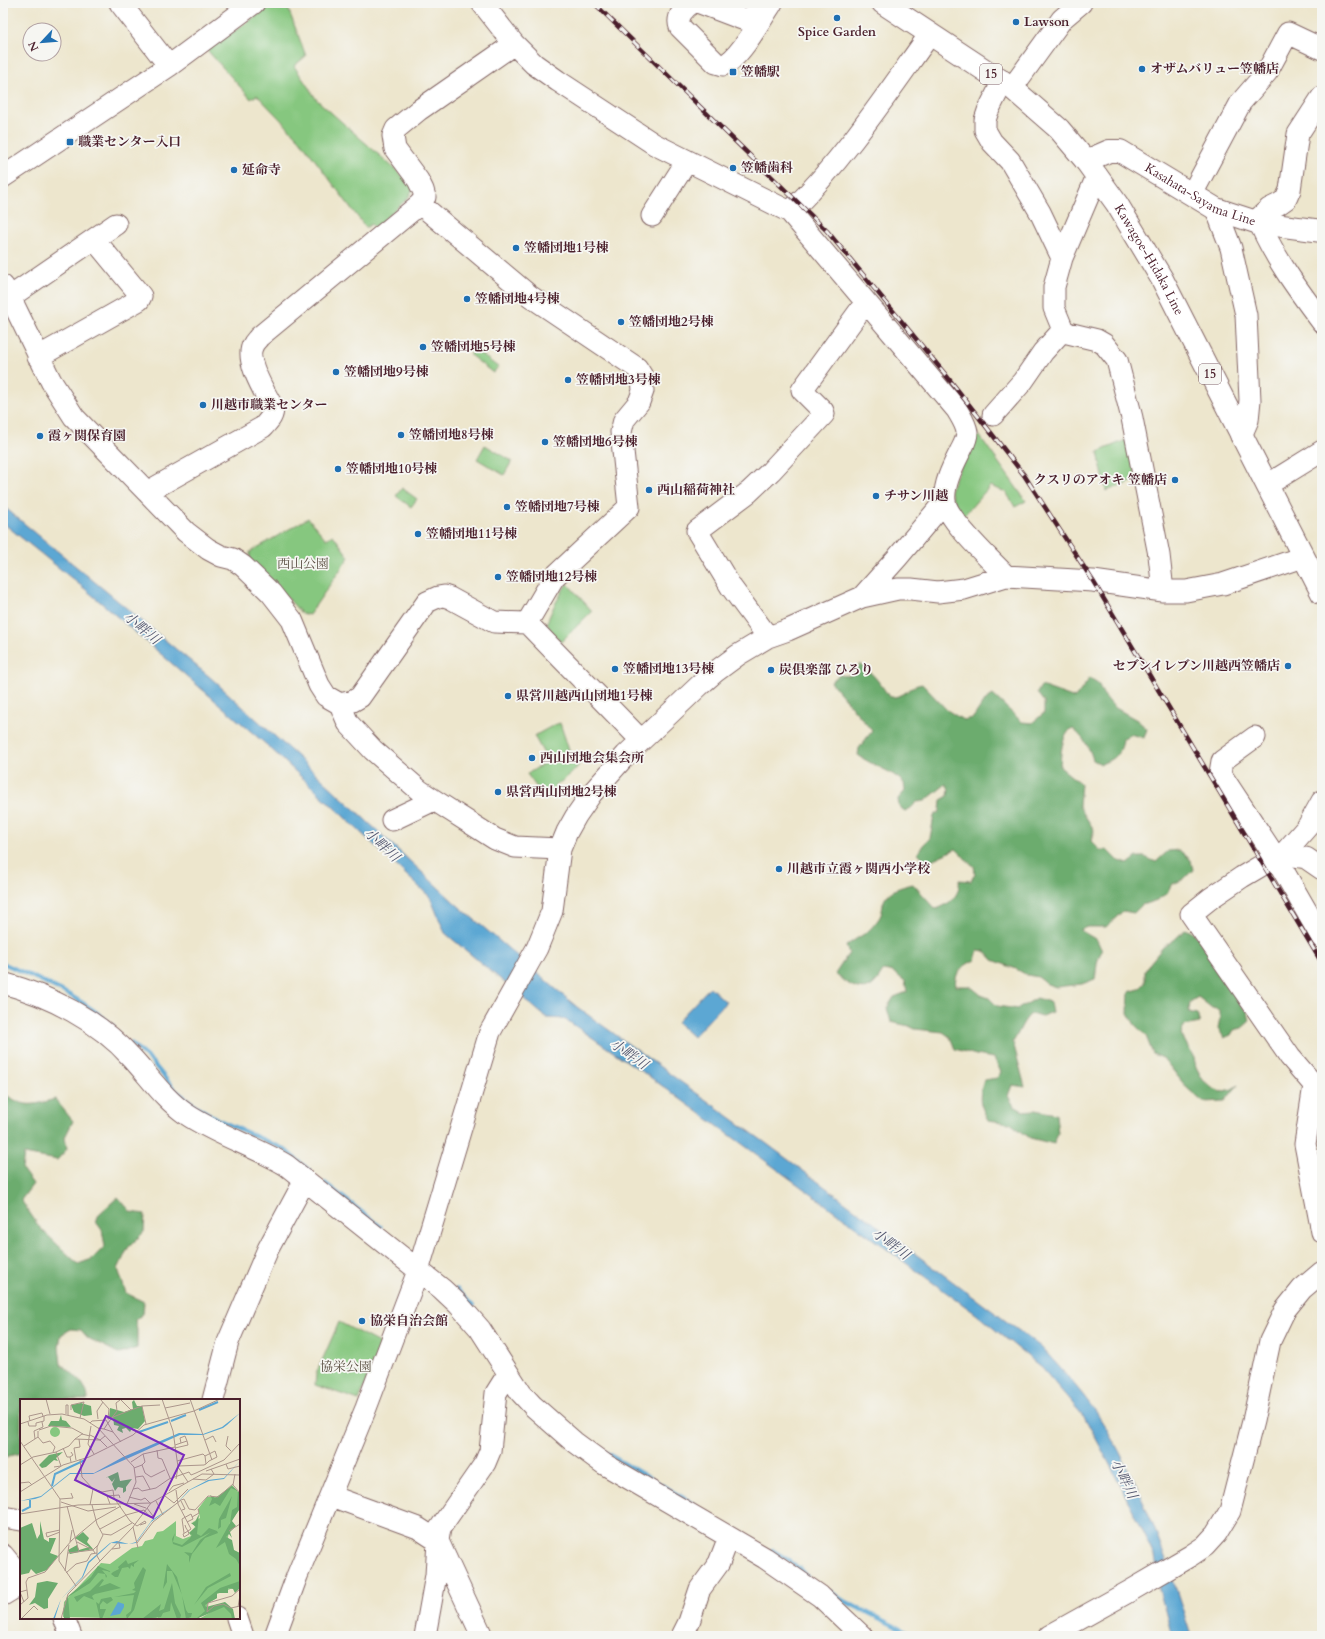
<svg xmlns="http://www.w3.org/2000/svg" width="1325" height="1639" viewBox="0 0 1325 1639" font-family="Cardo,'Noto Serif JP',serif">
	<rect width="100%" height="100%" fill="#f6f6f2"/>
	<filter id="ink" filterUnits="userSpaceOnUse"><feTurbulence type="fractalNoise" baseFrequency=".025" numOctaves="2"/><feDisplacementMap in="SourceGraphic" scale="8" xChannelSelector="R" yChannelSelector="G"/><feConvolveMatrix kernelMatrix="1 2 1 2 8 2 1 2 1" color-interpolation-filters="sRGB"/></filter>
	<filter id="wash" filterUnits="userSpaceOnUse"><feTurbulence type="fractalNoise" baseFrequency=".012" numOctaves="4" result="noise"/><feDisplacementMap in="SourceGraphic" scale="16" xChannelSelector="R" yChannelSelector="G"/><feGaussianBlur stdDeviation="0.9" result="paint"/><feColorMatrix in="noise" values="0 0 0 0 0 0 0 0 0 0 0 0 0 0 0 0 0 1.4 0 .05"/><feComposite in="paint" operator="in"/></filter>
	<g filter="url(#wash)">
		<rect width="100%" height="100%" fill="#ede6cd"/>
		<path fill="#86c77f" stroke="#687355" d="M275,3h11l20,53 -12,10 23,34 96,85v4l-5,9 -33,30 -4,-4 -5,4 -66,-88 -43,-45 -6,4 -44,-49z
			M474,349l24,18 -5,6 -23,-18z
			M979,435l47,66 -11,6 -9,-15 -16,-6 -30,34 -10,-30 15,-34z
			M1128,439l9,41 -31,11 -8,-39z
			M485,445l27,16 -8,14 -27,-16z
			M402,488l15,11 -6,8 -15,-11z
			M308,518l18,21 7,-4 16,22 -40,58 -8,-2 -24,-27 -27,-27v-7z
			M567,583l25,28 -31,31 -11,-12 -3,-8 7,-16z
			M560,723l9,27 10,15 -7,8 -29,23 -16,-22 21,-13 -14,-25 20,-11z
			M339,1322l42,22 -22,56 -44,-15 1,-11z"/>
		<path fill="#6cac6e" stroke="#5b664c" d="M860,664c12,8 22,21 29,33 18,1 18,-11 33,-13l25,26 16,10 10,-2 11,-17 9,-6 29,27 10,1 12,-10v-11l-7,-9 4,-7 34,12 15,-20 8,5 5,11 11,13 23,13 10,9 -3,9 -14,-4 -7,5c-1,14 -9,20 -22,25l-8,-4c-4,-14 -10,-23 -21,-32 -11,9 -11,25 -12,39l21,17 -2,22 15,24 -3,11 9,9h7l10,10 11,4 9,-7h8l11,5 12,-11 11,-1 12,10 2,10 -9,9 -13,6 -4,8 -10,7 -15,5 -8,8 -11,-2 -17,16h-19l-7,3 17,10 5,11c-6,9 -5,18 -7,28l-13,5 -26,3 -9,-3 -9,-7 -11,-2 -11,-6 -23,-9 -8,-9 -7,-1 -3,10c-11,5 -22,13 -19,26h14l11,9 8,3 8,8 21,3 19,-11 13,4 2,10 -11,5 -10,-3c-8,6 -12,19 -18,28l12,45 -13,-2 -4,11 6,10 9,5 12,-1 21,4 2,19 -4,11 -24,-6 -20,-15 -22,-3c-9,-18 -10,-21 -4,-40l13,-2 4,-6 -7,-14 -18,-3 -21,-6 -5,-12 -7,-5 -28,-3 -6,-3 -18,-4 -4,-14 7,-11 13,-5 -2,-11 -12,-9 -9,-2c-3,4 -6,10 -9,13 -13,14 -29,-1 -40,-9l14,-21 -3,-7c6,-5 12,-8 18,-12 4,-2 10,-9 13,-13 5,-6 5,-10 6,-17 3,-14 18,-17 30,-20l23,25c13,-4 25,-14 23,-29l12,1 4,-8 -1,-7c-8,-5 -11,-11 -18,-17l-27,12 -5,-2 -6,-6 5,-8 7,-7 4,-22 6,-5 1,-11 7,-4 1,-7 -3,-5 -21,17 -8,1 -6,6 -6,3 -6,-4 -1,-8 7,-8 -1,-8c-14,-14 -30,-16 -46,-28l1,-7 13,-17 -41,-49 8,-7c12,2 15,0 21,-11z
			M1186,929l9,5 40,57 2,9 11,12 2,9 -8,7 -8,2 -3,5 -7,3 -6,-10 2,-10v-8l-8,-2 -14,-11 -8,5 -1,10 8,2 3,9 -16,3 -3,8 13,24 2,9 7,13 9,8 9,4 11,-3 6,-4 -13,16 -22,1 -16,-14 -24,-30 -10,-4 -7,-18 -11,-11 -7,-12 1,-21 10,-3 6,-6v-12l5,-8 13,-16 11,-7z
			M3,1093c23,15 27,13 52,6l18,22 -8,16 2,12 -10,11 -33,-6 -2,15 11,15 -12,16 19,28 38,36 14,-5 13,-13 -3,-16 -6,-8 3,-8 19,-17 13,15 14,2 -1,18 -16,16 -10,21 8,24 18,9 -1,12 -8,6 2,10v18l-17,6 -32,-16 -7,-8 -10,-1 -10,6 -2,12 2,17c12,10 27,20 27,36h-67v53l-16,4 -2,3z"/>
		<path fill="#5ba7d3" stroke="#52637f" d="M3,506l208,172 100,91 144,134 122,104 186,134 278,206c24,26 47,51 65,81 39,65 63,137 85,208h-19l-13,-47 -5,-33 -36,-76 -33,-62 -43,-50 -66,-54 -326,-237 -85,-58 -18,-1 -102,-85 -15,-36 -162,-151 -183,-157 -82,-66z
			M710,987l16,15 -33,35 -16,-15z"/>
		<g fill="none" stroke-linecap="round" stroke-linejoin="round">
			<path stroke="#5ba7d3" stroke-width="4" d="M3,963c40,19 76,32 110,63
				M131,1043l21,19 23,28 21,16 21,13 67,30 26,22
				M325,1183l56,44
				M457,1289l16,17
				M603,1451l91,53
				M772,1550l18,11 17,14
				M829,1591l15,10 71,35"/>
		</g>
	</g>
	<g filter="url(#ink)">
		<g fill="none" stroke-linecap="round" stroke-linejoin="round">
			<defs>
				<path id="minor" d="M120,3l49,63
					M482,3l32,41 20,20 24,17 96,63 136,68 167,198c4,7 9,14 10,22 0,8 -4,14 -7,20 -7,14 -17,33 -15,49 2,19 47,60 61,75
					M692,3c-8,5 -16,14 -12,24l36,36 7,2c15,-4 40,-48 49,-62
					M700,3l42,16 9,-2 19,-13
					M1003,81l-15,30 -3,9v10l7,12 18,19 30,51 22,46
					M1012,88l50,-69 19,-16
					M1322,97l-24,37 -8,56 -4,9 -7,5 -10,5 -11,10c15,37 40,71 64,103
					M1097,176l-35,82 -8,29v21l9,22 5,3 29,7 7,4 13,16 15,58 27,137 4,36
					M3,177l166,-111 85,-63
					M1192,194l49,-92 26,-30 21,-39 34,16
					M420,204l110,92 107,72 5,8 1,15 -4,11 -15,18 -3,12 8,75 -75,70 -27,46 114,117
					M1216,209l15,39 15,67 4,85 -2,20 -7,16
					M790,212c52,-51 93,-112 135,-171l3,-8
					M652,216l35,-55
					M3,286l7,11 41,84 23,36 112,115 22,17 13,7 12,3 10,7 28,27 21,27 27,65 7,11 14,8 13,-3 7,-4 67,-95 11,-5 6,-1 6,2 44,24 33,1
					M10,297l106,-73
					M38,357l101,-57 2,-4 -47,-57
					M993,415l30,-34 20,-29 20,-22
					M1267,485l55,-34
					M147,492l116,-65c6,-7 10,-10 10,-19 -7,-14 -29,-48 -20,-63 1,-3 4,-5 6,-8l161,-133 5,-7 -2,-7 -5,-10 -23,-31 -2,-13 3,-7 23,-19 95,-66
					M862,597l35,-39 48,-57
					M768,637l-37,-50 -34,-56 52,-39 22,-21 53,-57 -1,-3 -21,-21 64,-88
					M340,704l8,19 25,27 46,40 15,10 61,39 20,8 45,2
					M1255,737l-33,24 -2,12 56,85 46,80
					M1322,801l-14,25 -22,25 -44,26 -31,21 -20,16 99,143 24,28 -9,59 17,88
					M392,820l42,-20
					M1281,854l25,4 16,11
					M3,983c47,13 95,37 128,74 18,19 33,42 55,57 31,21 68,32 100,51l156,124 16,15 22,25 41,64 12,13 41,36 30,22 161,94 55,38 42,40
					M213,1400l15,-58 40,-93 37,-69
					M331,1496l87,32 20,13 44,95
					M3,1517l18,3
					M3,1555l18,22
					M3,1595l18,-11
					M64,1618l7,18
					M237,1618l6,18
					M275,1636l22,-60 69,-168 52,-137 72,-239 47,-84 15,-37 8,-62 7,-17 9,-16 16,-23 34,-38 74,-70 15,-13 23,-17 30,-18 20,-7 74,-33 36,-8h13l27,3 26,-3 42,-13 87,5 70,10h23l37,-7 80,-27
					M425,1636l11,-61 2,-34 2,-13 45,-65 5,-12 6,-58 12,-19
					M682,1636l7,-14 11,-33 19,-26 10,-26
					M1049,1636l81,-45 60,-35 15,-10 11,-12 14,-23 23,-90 17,-80 15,-31 17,-21 20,-17"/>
				<g id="major">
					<path id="s1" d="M883,3l129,85 47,41 27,32 31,43 45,75 160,314"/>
					<path id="s2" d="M1086,161l23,-10h11l96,58 43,14 63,8"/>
				</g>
			</defs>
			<use href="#minor" stroke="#836564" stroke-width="23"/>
			<use href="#major" stroke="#836564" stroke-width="24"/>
			<use href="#minor" stroke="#fff" stroke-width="21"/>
			<use href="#major" stroke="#fff" stroke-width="22"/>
			<defs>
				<path id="rail" d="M594,3l233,228 118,143 79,101 69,106 229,382"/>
			</defs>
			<use href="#rail" stroke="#4a1f2b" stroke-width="4.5"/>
			<use href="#rail" stroke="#f6f6f2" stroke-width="3" stroke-dasharray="9" stroke-linecap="butt"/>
		</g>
	</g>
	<g fill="#1f6fb2" stroke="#f6f6f2" stroke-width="1.5">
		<circle cx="837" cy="18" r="4"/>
		<circle cx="1016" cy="22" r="4"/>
		<circle cx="1142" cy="69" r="4"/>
		<rect x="729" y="68" width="8" height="8" rx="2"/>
		<rect x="66" y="138" width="8" height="8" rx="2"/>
		<circle cx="733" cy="168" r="4"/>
		<circle cx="234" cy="170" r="4"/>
		<circle cx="516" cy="248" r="4"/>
		<circle cx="467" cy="299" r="4"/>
		<circle cx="621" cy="322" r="4"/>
		<circle cx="423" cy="347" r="4"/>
		<circle cx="336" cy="372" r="4"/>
		<circle cx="568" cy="380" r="4"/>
		<circle cx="203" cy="405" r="4"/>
		<circle cx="401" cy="435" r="4"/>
		<circle cx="40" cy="436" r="4"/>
		<circle cx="545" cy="442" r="4"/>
		<circle cx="338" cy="469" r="4"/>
		<circle cx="1175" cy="480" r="4"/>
		<circle cx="649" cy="490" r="4"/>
		<circle cx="876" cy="496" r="4"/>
		<circle cx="507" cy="507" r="4"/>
		<circle cx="418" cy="534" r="4"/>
		<circle cx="498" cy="577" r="4"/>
		<circle cx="1288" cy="666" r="4"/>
		<circle cx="615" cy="669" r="4"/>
		<circle cx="771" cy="670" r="4"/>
		<circle cx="508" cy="696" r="4"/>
		<circle cx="532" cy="758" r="4"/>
		<circle cx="498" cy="792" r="4"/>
		<circle cx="779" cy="869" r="4"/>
		<circle cx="362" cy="1321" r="4"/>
	</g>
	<g text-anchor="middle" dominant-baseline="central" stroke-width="3.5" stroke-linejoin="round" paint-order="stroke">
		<g fill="#f6f6f2" stroke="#7e6067" stroke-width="1">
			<rect x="980" y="64" width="22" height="20" rx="3"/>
			<rect x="1199" y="364" width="22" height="20" rx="3"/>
		</g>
		<g font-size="12" font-weight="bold" fill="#4a1f2b">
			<text x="991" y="74">15</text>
			<text x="1210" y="374">15</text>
		</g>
		<g font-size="13" font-weight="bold" fill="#4a1f2b" stroke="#f6f6f2" text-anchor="start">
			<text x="1024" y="22">Lawson</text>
			<text x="837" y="32" text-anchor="middle">Spice Garden</text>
			<text x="1150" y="69">オザムバリュー笠幡店</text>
			<text x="741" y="72">笠幡駅</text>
			<text x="78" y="142">職業センター入口</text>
			<text x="741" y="168">笠幡歯科</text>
			<text x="242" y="170">延命寺</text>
			<text x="524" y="248">笠幡団地1号棟</text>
			<text x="475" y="299">笠幡団地4号棟</text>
			<text x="629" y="322">笠幡団地2号棟</text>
			<text x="431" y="347">笠幡団地5号棟</text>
			<text x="344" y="372">笠幡団地9号棟</text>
			<text x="576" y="380">笠幡団地3号棟</text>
			<text x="211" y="405">川越市職業センター</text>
			<text x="409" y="435">笠幡団地8号棟</text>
			<text x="48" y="436">霞ヶ関保育園</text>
			<text x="553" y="442">笠幡団地6号棟</text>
			<text x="346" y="469">笠幡団地10号棟</text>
			<text x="1167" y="480" text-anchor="end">クスリのアオキ 笠幡店</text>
			<text x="657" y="490">西山稲荷神社</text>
			<text x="884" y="496">チサン川越</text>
			<text x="515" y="507">笠幡団地7号棟</text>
			<text x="426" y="534">笠幡団地11号棟</text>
			<text x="506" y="577">笠幡団地12号棟</text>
			<text x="1280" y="666" text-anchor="end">セブンイレブン川越西笠幡店</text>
			<text x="623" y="669">笠幡団地13号棟</text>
			<text x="779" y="670">炭倶楽部 ひろり</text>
			<text x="516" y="696">県営川越西山団地1号棟</text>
			<text x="540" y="758">西山団地会集会所</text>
			<text x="506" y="792">県営西山団地2号棟</text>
			<text x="787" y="869">川越市立霞ヶ関西小学校</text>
			<text x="370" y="1321">協栄自治会館</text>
		</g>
		<g font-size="13" fill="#4a1f2b" stroke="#f6f6f2">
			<text stroke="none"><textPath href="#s2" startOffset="128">Kasahata-Sayama Line</textPath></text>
			<text stroke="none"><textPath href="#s1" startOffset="376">Kawagoe-Hidaka Line</textPath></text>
		</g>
		<g font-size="13" fill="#5c5144" stroke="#f6f6f2">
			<text x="303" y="564">西山公園</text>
			<text x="346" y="1367">協栄公園</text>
		</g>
		<g font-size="14" font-style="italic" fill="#51556e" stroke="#f6f6f2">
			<text transform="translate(142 628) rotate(40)">小畔川</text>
			<text transform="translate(382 845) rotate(43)">小畔川</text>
			<text transform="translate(629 1054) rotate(35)">小畔川</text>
			<text transform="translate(891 1244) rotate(37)">小畔川</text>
			<text transform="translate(1124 1479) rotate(64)">小畔川</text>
		</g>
	</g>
	<g transform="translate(20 1399)">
		<rect width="220" height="220" fill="#ede6cd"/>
		<path d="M30 33a5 5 0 1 1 10 0a5 5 0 1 1-10 0ZM212,86l8,9v15l-10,13 -2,16 5,12 7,4v35l-7,-1 -16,6v4l-9,5 -2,9 -9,7h-41l4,-4 -5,4 -92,-2 1,-15 37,-39 9,1 22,-16 10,-2 3,-5 8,-2 4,-7 6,-1 13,-10v15l7,3 8,-3 -2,-3 6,-6 -2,-5 7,-4 -2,-9 9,-12h11zM203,206l9,4 2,10h-35z" fill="#86c77f"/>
		<path d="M114,1l3,6h5l3,15 -7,8 -6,-1 -2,4 -4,-4 -4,1 1,4 -6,-3 2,-4 -5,-1 -1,-8 -4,1 1,-10 14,4 9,-3 -1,-7zM61,4l10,3 1,9 -8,1 -10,-4 -3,-7zM41,16l1,5 4,1 5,6 -23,-1 3,-5h8zM43,53l-7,6 2,3 -4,-1 -8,7 -4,1 -3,-3 10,-10zM98,73l2,9 12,-2 -6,8v4l-3,2v-5l-5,-1 -3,4 -3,-7 3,-6 -3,4 -4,-5 -3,1zM212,87l8,7v15l-8,13 4,5 -6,6 2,6 -3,-4 -3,3 6,3 2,10 6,3v13l-4,-7 -7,-5 -4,-12 -9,6 14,-25 2,-13 5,-3 1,-16 -7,-3 -11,18 -5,-3 -6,3 3,-7 -2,-4 5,3zM212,97l-6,22 -5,2v7l-3,2 1,-10zM179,115l-2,20 4,2 8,-8 8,3 1,2 -13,5 -13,16 -3,9v-7l-5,-4 8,1 8,-13 11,-8 -29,15 -9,-3 -1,-5 3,-6 -2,9 9,3 8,-7 2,-3 -3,-2 7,-6 -5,-4 4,-1zM20,122l4,18 5,3v-4h7l-6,15 8,3 -11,14 -11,4 -5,-5 -2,4 -9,2v-47l12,-5 5,16 3,-5zM63,133l6,6 -2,4 6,7 -23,5 -2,-4 9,-5 2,5 10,-3 -14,-9zM106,161l2,4 11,-4 -5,4v3l-3,-2 -1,4 -2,-2 -6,1 -4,9h-3l-4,-3 2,-2 6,-3 -1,-2zM147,165l10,13 9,33 2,3h4l-1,4 -5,2 -4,-24 -10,-24h-5v11l-4,7zM78,167l14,6 -10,-2 5,6 -1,2 -1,-4 -7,-1 -8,10 -22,14 2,22 -6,-1 -1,-7 4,-14 24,-20zM123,168l3,3 -12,40 -7,9 -1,-4 5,-4 3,-16 -20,2 20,-4 2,-2 -4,-1 3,-2 -1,-5zM210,174l1,3 -23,12 -14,17 12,-18zM82,180l2,1 -5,7 11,-4 11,5 -26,6 -3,2 2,4 -10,-4 -7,6 -3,-5 16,-6zM27,182l11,2 -10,16v9l-4,1 -9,-6 -6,2 6,-8 2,-14zM220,182v7l-5,5 -2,-4 -5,-1v5h-11v5l-12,7 1,2 19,-5 8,7 2,10h-3l-1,-5 -7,-7 -28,12 9,-8 -4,-8 19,-15zM152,184l3,20 6,12 -1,4h-3l-6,-17 -1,9 -7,2 -2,4 -19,2 19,-15 -2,7 5,-2zM91,198l2,3 -6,4 -4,-3 -3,4v4h6l-4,10h-2l-4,-17 3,2 2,-5z" fill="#6cac6e"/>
		<path d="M220,14l-13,12 -4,3 -20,7h-23l-87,39h-23l-29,23 -6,2 -15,2 21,-5 29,-23h24l29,-16 56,-24 24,1 19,-7zM220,62l-16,18 -15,2 -19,9 -14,14 -25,18 -15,21 -7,1 -18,-1 -22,20 -6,14 -22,22 -6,19 -2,1 8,-20 21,-22 6,-15 22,-19 7,-2 12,3 7,-2 16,-22 24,-16 13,-14 19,-10 16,-2zM98,203l6,2v3l-4,7 -10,2z" fill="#5ba7d3"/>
		<path fill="none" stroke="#5ba7d3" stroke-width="2" d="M179,11l19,-8M151,22l15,-6M119,33l29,-10M32,87l3,-12 30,-14M2,112l8,-4v-7"/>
		<path fill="none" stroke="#ac968c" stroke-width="1" d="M26,0l4,15M80,0l9,10 -1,10M100,0l11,11 11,-4M142,0l11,32 5,36 10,15M170,0l22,61M145,9l25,-5M51,11v-5l13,-3 -4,16M46,15v-9h2v10M78,20l-1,-8 6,-9M88,20l23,-9M10,22l-1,-5 13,-3 1,3M8,23l1,4h7v-3l8,-2v-5M70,24l2,-2 14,-1 7,12M0,25l27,-9 15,-1 22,5 14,9 36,39 2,15 -9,22M126,25l-4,-18 18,-1M71,27l-3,18 6,10M78,29l6,1 4,-6 9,-12 -1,-8 4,-3M84,30l9,3 8,10M19,31l12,-4 21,2 11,6M70,36l10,5 7,7M208,37l-2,10 5,5M18,38l5,6 7,-2 5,6 -2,5M15,40l-1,-8 9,-4 -1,-5M55,40l7,-5 8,2M185,41l8,-4 3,6M0,42l40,58 -1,62 17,25M161,44l-1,-5 5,-2 2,5M155,46l12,-4 1,4 -13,3M4,47l14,-9v-6M43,49l4,9h3M137,51l1,8 4,1 8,19M51,53l2,3 -3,2 1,5M13,58l23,-5 13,-6 6,-7 25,1 5,-4M60,60l2,18 11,12 -3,16M56,61l-2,-12 6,-1 -1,-8M157,62l26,-7 2,2M111,63l12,-8M206,65l14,-5M0,66l13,-8M122,66l3,-3 -2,-8 32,-7M158,67l26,-1 2,-1 3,-3 8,-4 -2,-6 -10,5 1,8M34,68l7,-1 -5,-14M114,69l8,-3 3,8 6,4 14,-7M186,72l20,-7 2,5 12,-3M215,75l-2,11 7,8M116,78l7,-1 7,13M156,80l2,-12M173,80l13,1 8,-6 -3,-5M0,84l9,-1 3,3M73,90l9,3 11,-2 1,8 16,23 7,5 8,-5 1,2 -6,2M113,90l5,-1 4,3 14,-3 13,-9 20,-7 2,3 5,-2 28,-13 16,-17M156,91l2,14 13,25 -3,2 -5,3 1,3 5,-3 -1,-3 -2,-3 -1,-3M149,92l4,-5 11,-3M0,93l43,-27 26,-8 44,-22 11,-10 50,-14 26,-12M145,97l9,7 14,-14M109,98l12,3 4,-2 5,5M40,100l13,-1 -2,-5M136,102l7,14M161,102l4,8 -3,1M41,103l27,9 28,-4M90,105l-3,-8 12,-1 1,3M114,105l12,4M72,106l5,19 6,11 -6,12v9l3,5M47,107l12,46M0,115l58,-9 73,-2 51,-29 38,1M106,116l18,-5 6,7 3,-1 -6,-8M172,118l7,-4 -1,-4M113,128l5,21M80,130l26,-14M209,132l11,-7M40,133l-13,5 -1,-4 14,-3M164,134l-2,-14 9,-5 2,5 -6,3M83,135l8,1 21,-12M50,143l2,-12M57,143l16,8 5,-5M117,144l16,-21 28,-22 3,-1 5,10 6,1 13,-14 10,1 15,-13M92,150l8,-1 -1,-5M48,154l25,-3 2,3M45,172l4,-26M46,174l10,-9 11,-3 4,-7 6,-1M4,203l-4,-10 7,-2M0,206l8,-7 -2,-16 2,-4 17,-6 27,-32 24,-20 25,-14M218,208l2,-12M187,213l1,-9 24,-7 8,-7M187,213l7,-6 9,-2 8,4 9,-2M1,220l13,-13 4,4M41,220l7,-25 65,-67 18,-24"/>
		<path fill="#7b2cbf" fill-opacity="0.15" stroke="#7b2cbf" stroke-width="2" d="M86,17l78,39 -31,63 -78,-38z"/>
		<rect width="220" height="220" fill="none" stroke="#4a1f2b" stroke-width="2"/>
	</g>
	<rect width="1325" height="1639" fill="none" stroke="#f6f6f2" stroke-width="16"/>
	<g transform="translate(42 42) rotate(244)"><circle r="19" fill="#f6f6f2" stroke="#b1a0a2"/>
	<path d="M0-3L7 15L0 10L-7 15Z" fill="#1f6fb2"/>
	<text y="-6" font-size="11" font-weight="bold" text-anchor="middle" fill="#4a1f2b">N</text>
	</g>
</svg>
